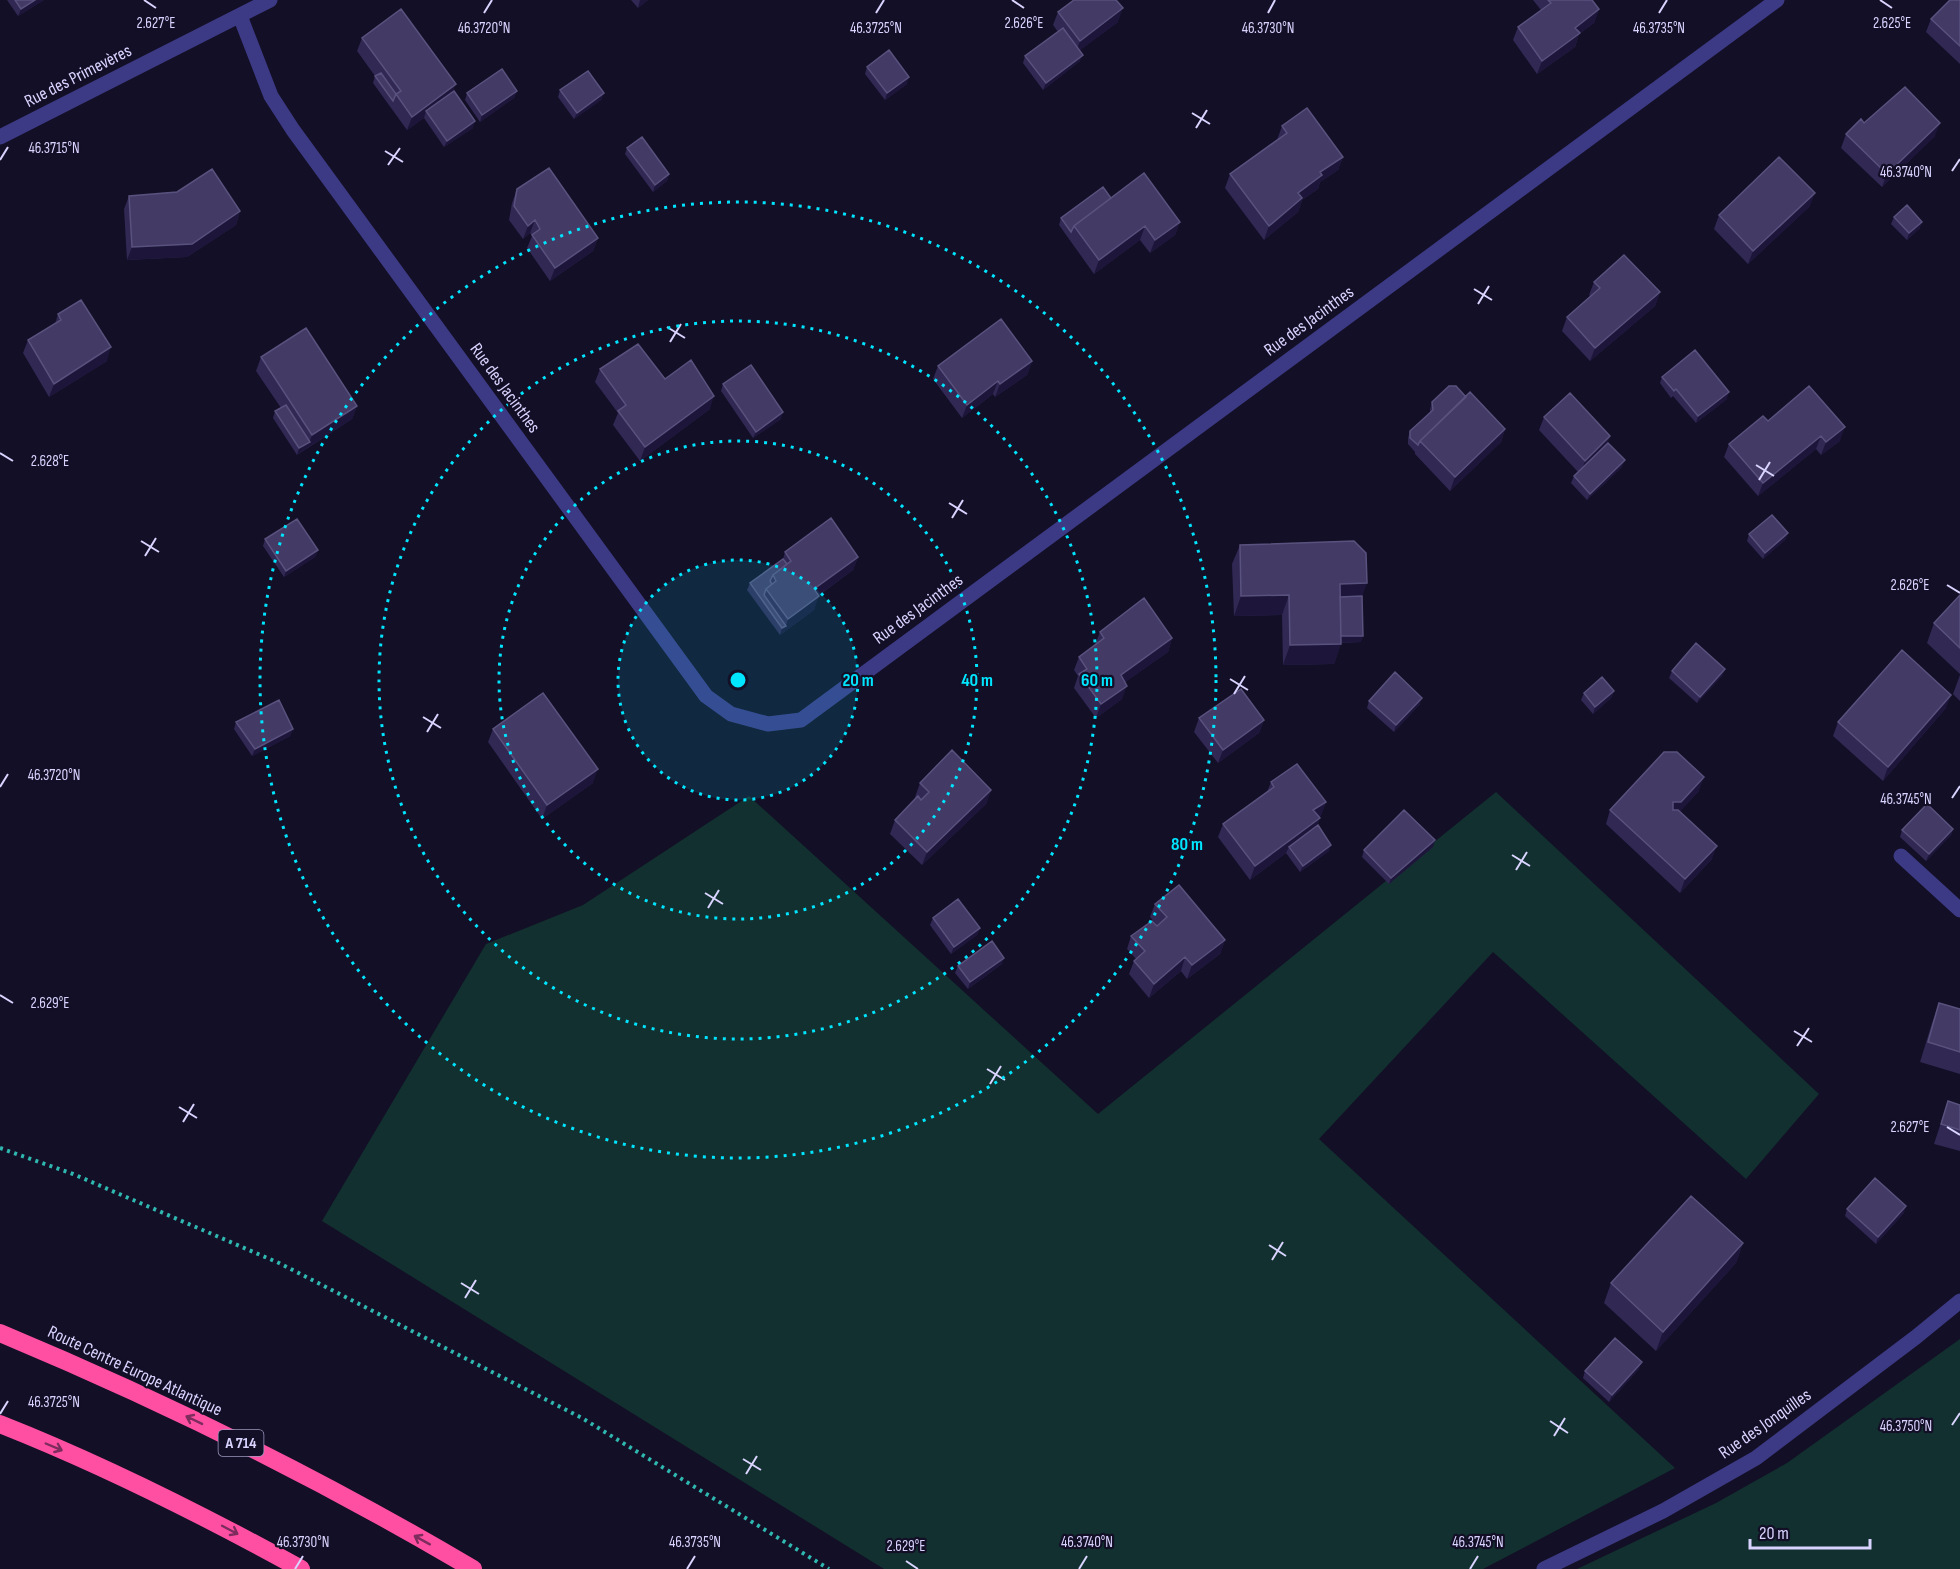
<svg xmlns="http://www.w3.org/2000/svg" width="1960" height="1569" viewBox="0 0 1960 1569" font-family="'Sofia Sans Condensed',sans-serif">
	<rect width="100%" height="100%" fill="#130f26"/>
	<path fill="#12302f" d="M1496,792l323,302 -73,85 -253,-227 -174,187 356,329 -192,101h-599l-562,-348 164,-277 97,-39 166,-109 349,318z
		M1960,1339v230h-383l139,-66 71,-40z"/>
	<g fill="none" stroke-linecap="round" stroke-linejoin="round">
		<path stroke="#2fb8b0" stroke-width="4" stroke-dasharray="3 4.5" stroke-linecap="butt" d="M0,1148l73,26 206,89 303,155 247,151"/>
		<path stroke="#3d3a85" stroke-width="15" d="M1901,856l59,54"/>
		<path stroke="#3d3a85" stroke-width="15" d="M240,16l31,80 22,34 413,566 25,18 37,10 33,-4 976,-720
			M0,137l270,-137
			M1544,1569l119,-58 93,-53 160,-121 44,-36"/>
		<path stroke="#ff4fa3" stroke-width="18" d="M0,1333c163,68 321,146 473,236
			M0,1424c104,41 203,91 301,145"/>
	</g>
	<path fill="#312854" d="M7,0h37l-26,16z
		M631,0h17l-10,8z
		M1533,0h59l7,9 -5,14 -15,11 -4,13 -38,27 -24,-34 5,-13 23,-17z
		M1960,0v64l-34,-32 5,-13z
		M1058,12l60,10 -38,28v11l-37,29 -20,-27 2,-7 33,-24 -5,-7z
		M362,38l92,53 19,37 -29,19 -20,-29 -17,12 -34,-47 2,-7 -18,-25z
		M867,67l40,17 -22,16 -20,-26z
		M560,90l44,3 -3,7 -27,19 -16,-22z
		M517,91l-3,7 -34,24 -15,-22 2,-7z
		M1864,123l71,13 -53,51 -41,-39 5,-14z
		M1282,126l61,31 -5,13 -18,12 -2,7 -16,11 -4,12 -34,28 -39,-52 5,-14 47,-34z
		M627,148l42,26 -2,7 -14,11 -28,-38z
		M517,189l81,49 -5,13 -43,30 -23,-33 5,-12 -2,-3 -7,6 -14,-19 3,-17z
		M129,196l111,15 -4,14 -49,32 -60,3 -3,-51z
		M1111,198l69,24 -5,13 -25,18 -10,-13 -46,34 -35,-49 2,-7z
		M1810,206l-62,58 -34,-35 5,-14z
		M1894,217l26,11 -13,12 -16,-16z
		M1594,282l66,10 -5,14 -65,55 -28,-30 5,-14 23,-21 -1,-1z
		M58,314l49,47 -58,36 -26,-44 5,-13 27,-16z
		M261,357l96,49 -5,13 -55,36 -24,-37 2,-7 6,-3 -25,-37z
		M1032,361l-5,14 -32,22 -2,-3 -31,24 -29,-39 5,-13z
		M600,369l65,10 45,30 -70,52 -27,-36 5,-12 -23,-31z
		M1662,377l65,22 -31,24 -23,-27 -2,2 -11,-15z
		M723,384l58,35 -28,19 -32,-47z
		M1466,397l39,32 -4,13 -51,49 -35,-37v-2l-7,-8v-6l2,-7 20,-18v-4l2,-7z
		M1544,417l64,26 14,24 -35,33 -16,-17 3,-7 4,-4 -39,-42z
		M1768,421l72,20 -19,14 -5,-6 -58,47 -34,-39 5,-13z
		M1788,533l-3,7 -22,19 -16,-18 2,-7z
		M265,539l53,11 -3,7 -31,20 -21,-31z
		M1240,545l122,51 -1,46 -20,1 -7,21 -51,1 -1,-50 -48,1 -2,-52z
		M785,552l73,5 -5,13 -35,26 -4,14 -34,25 -33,-45 3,-7 33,-24z
		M1960,595v79l-33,-31 7,-20z
		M1100,632l72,6 -4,14 -43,30 -3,17 -26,19 -22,-30 4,-12 -4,-6 5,-13 16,-12z
		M1725,669l-3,7 -25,27 -28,-25 3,-7z
		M1960,675v26l-7,-7z
		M1614,691l-3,7 -18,16 -12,-14 3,-7z
		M1369,701l51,3 -26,28 -27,-24z
		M1946,708l-63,73 -50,-45 5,-14z
		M1199,718l65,2 -5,13 -41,30 -24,-31z
		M236,722l57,7 -3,7 -38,20 -18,-27z
		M493,729l100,54 -51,36 -54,-77z
		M1271,782l55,20 -5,13 -2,2 -1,8 11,26 -29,21 -14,-19 -36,27 -32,-43 5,-13 44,-32z
		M920,783l71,7 -5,14 -64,61 -32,-31 5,-14 21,-22 -1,-1z
		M1699,791l-19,20 32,48 -32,34 -74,-69 4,-14z
		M1953,829l-2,6 -25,26 -26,-24 2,-7z
		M1433,847l-44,37 -27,-27 2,-7z
		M1155,904l70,36 -5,14 -33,25 -6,-8 -32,27 -20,-24 5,-13 2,-2 -9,-10 4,-13 26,-11 -7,-8z
		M933,918l47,10 -3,7 -26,19 -21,-29z
		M1002,964l-34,25 -13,-16 3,-7z
		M1939,1003l21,6v65l-40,-12 12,-39z
		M1948,1101l12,4v46l-26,-7z
		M1847,1209l57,4 -28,31 -31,-28z
		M1743,1243l-7,20 -80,88 -52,-48 7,-20z
		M1639,1369l-30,33 -26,-24 2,-7z"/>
	<path fill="#1d163a" d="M35,0h9l-26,16 3,-7z
		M640,0h8l-10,8z
		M1123,8l-5,14 -43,32 5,-13z
		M1599,9l-5,14 -15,11 -4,13 -38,27 5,-13 33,-33z
		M1083,55l-3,6 -37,29 3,-7z
		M909,77l-2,7 -22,16 2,-7z
		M456,84l-5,14 -25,13 -2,7 -17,12 5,-13z
		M517,91l-3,7 -34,24 2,-7z
		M604,93l-3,7 -27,19 3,-6z
		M475,121l-2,7 -29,19 3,-6z
		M1940,123l-5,13 -53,51 5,-13z
		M1343,157l-5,13 -18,12 -2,7 -16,11 -4,12 -34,28 5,-14 29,-33 22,-21z
		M669,174l-2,7 -14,11 2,-7z
		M1815,193l-5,13 -62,58 5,-13z
		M240,211l-4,14 -49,32 -60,3 5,-13z
		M535,220l-5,13 -7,6 5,-13z
		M1180,222l-5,13 -25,18 5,-13z
		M1922,222l-2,6 -13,12 2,-7z
		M1145,226l-5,14 -46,34 5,-14z
		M598,238l-5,13 -43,30 5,-13z
		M1660,292l-5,14 -65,55 5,-13z
		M111,347l-4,14 -58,36 5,-13z
		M1032,361l-5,14 -32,22 5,-13z
		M998,381l-5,13 -31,24 5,-13z
		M1729,392l-2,7 -31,24 2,-7z
		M714,396l-4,13 -70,52 5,-14z
		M357,406l-5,13 -45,29 5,-13z
		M783,412l-2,7 -28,19 3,-6z
		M1845,427l-5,14 -19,14 5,-13z
		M1505,429l-4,13 -51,49 5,-14z
		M1610,436l-4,14 -26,25 5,-14z
		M1821,436l-5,13 -58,47 5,-13z
		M310,442l-3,6 -10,7 2,-7z
		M1625,460l-3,7 -35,33 3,-6z
		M1788,533l-3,7 -22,19 2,-6z
		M318,550l-3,7 -31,20 2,-6z
		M858,557l-5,13 -44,32 5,-13z
		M1367,583l-7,20h-25l5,-19z
		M1289,595l-7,20 -48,1 7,-20z
		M819,596l-5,14 -34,25 2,-7 4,-2 2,-7z
		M1336,636h27l-2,6 -27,1z
		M1172,638l-4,14 -52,37 5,-14z
		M1341,644l-7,20 -51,1 7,-20z
		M1725,669l-3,7 -25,27 3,-6z
		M1127,686l-5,13 -26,19 5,-14z
		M1614,691l-3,7 -18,16 2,-7z
		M1951,695l-5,13 -63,73 5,-14z
		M1422,698l-2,6 -26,28 2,-7z
		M1264,720l-5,13 -41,30 5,-13z
		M293,729l-3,7 -38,20 3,-7z
		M598,769l-5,14 -51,36 5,-14z
		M1704,777l-5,14 -23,24h-8l5,-13z
		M991,790l-5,14 -64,61 5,-13z
		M1326,802l-5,13 -13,9 5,-14z
		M1320,818l-5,14 -26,15 -3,6 -36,27 5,-14z
		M1953,829l-2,6 -25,26 3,-7z
		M1435,840l-2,7 -44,37 2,-6z
		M1331,845l-2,6 -29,21 3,-6z
		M1717,846l-5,13 -32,34 5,-14z
		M980,928l-3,7 -26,19 3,-7z
		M1225,940l-5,14 -33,25 5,-14z
		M1185,957l-4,14 -32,27 5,-14z
		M1004,958l-2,6 -34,25 2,-7z
		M1906,1206l-2,7 -28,31 2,-7z
		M1743,1243l-7,20 -80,88 7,-19z
		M1642,1362l-3,7 -30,33 3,-7z"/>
	<path fill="#433a66" stroke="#5a527e" stroke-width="1.5" d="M15,0h20l-14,9z
		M1074,0h42l7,8 -43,33 -22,-29z
		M1548,0h44l7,9 -24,19 5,5 -38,28 -24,-34 33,-24z
		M1950,0h10v46l-29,-27z
		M401,9l55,75 -44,33 -16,-23 5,-3 -39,-53z
		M1063,28l20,27 -37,28 -21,-27z
		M889,50l20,27 -22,16 -20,-26z
		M502,69l15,22 -35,24 -15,-22z
		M588,71l16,22 -27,20 -17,-23z
		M381,73l15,21 -3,7 -18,-25z
		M1905,87l35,36 -53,51 -41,-40 15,-15 3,4z
		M454,91l21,30 -28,20 -21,-30z
		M1307,108l36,49 -23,15 2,3 -24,18 4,5 -33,28 -39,-52 57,-41 -5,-7z
		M642,137l27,37 -14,11 -28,-37z
		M1779,157l36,36 -62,58 -34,-36z
		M549,168l49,70 -43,30 -23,-33 8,-6 -5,-9 -7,6 -14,-20 3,-17z
		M212,169l28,42 -48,33 -60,3 -3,-51 48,-4z
		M1144,173l36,49 -25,18 -10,-14 -46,34 -25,-34z
		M1103,187l8,11 -37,28 -3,6 -10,-14z
		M1907,205l15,17 -13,11 -15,-16z
		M1624,255l36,37 -65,56 -28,-31 33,-29 -6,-6z
		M81,300l30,47 -57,37 -26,-44 33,-20 -3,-6z
		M1001,319l31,42 -32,23 -2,-3 -31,24 -29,-39z
		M306,328l51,78 -45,29 -51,-78z
		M638,344l27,35 26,-19 23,36 -69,51 -27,-36 8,-6 -26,-36z
		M1695,350l34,42 -31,24 -22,-27 -2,2 -12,-14z
		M751,365l32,47 -27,20 -33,-48z
		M1449,386h7l10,11 -46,44 -2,4 -8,-7v-7l23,-21 -1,-8z
		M1809,386l36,41 -19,15 -5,-6 -58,47 -34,-39 34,-28 5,5z
		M1470,392l35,37 -50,48 -35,-36z
		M1570,393l40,43 -25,25 -41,-44z
		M286,405l24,37 -11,6 -24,-37z
		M1608,443l17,17 -35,34 -16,-18z
		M1772,515l16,18 -23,20 -16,-19z
		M831,518l27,39 -44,32 5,7 -31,23 -22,-30 10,-8 -3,-6 18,-14 -6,-9z
		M297,519l21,31 -32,21 -21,-32z
		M1354,541l12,12 1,30 -27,1 1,60 -51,1 -1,-50 -48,1 -1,-51z
		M783,559l4,5 -14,11 -3,6 2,3 -6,5 -2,6 22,31 -4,2 -32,-45z
		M1960,595v53l-26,-25z
		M1362,596l1,40h-22l-1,-39z
		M1144,598l28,40 -51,37 6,11 -26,18 -22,-30 8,-5 -8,-12 25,-19 -4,-6z
		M1696,643l29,26 -25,28 -28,-26z
		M1902,650l49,45 -63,72 -50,-45z
		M1395,672l27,26 -26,27 -27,-24z
		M1602,677l12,14 -19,16 -11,-14z
		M1241,689l23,31 -41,30 -24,-32z
		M543,693l55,76 -51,36 -54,-76z
		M279,700l14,29 -38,20 -19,-27z
		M952,750l39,40 -64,62 -32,-32 23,-24 3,4 8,-8 -9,-9z
		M1664,752h13l27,25 -23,25h-8v8h5l39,36 -32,33 -75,-69z
		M1297,764l29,38 -13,8 7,8 -65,48 -32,-42 51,-37 -3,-5z
		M1927,804l26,25 -24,25 -27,-24z
		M1404,810l31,30 -44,38 -27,-28z
		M1318,825l13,20 -28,21 -14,-19z
		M1179,885l46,55 -33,25 -7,-8 -31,27 -20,-23 11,-10 -14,-15 21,-15 5,5 10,-9 -12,-13z
		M958,899l22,29 -26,19 -21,-29z
		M992,941l12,17 -34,24 -12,-16z
		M1939,1003l21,6v43l-32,-10z
		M1948,1101l12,4v25l-19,-6z
		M1875,1178l31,28 -28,31 -31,-28z
		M1691,1196l52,47 -80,89 -52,-49z
		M1615,1338l27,24 -30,33 -27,-24z"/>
	<defs><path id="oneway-shaft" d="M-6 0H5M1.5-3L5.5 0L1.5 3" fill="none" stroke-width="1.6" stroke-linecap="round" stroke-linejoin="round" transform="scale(1.5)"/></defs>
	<g stroke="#7d2c5e">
		<use href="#oneway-shaft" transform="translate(194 1420) rotate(-154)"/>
		<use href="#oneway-shaft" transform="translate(54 1447) rotate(23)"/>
		<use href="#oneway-shaft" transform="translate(230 1530) rotate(28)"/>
		<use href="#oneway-shaft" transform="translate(422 1540) rotate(-151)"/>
	</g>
	<path fill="none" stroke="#d9d4ff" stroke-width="2" d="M144,0l12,8M1012,0l12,8M1880,0l12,8M484,13l8,-13M876,13l8,-13M1268,13l7,-13M1659,13l8,-13M1192,113l18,11M1196,128l11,-18M385,151l18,11M0,160l8,-13M388,165l12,-17M1952,171l8,-12M1474,289l18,11M1478,304l11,-18M667,327l18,11M670,342l11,-18M0,453l13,8M1756,465l18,11M1759,480l11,-18M949,503l18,11M952,518l11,-18M141,541l18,11M145,556l11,-18M1947,585l13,8M1230,679l18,11M1234,694l11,-18M423,717l18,11M427,732l11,-18M0,787l8,-13M1952,798l8,-12M1512,855l18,11M1516,870l11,-18M705,893l18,11M708,908l11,-18M0,995l13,8M1794,1031l18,11M1797,1046l12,-18M987,1069l18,11M990,1084l11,-18M179,1107l18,11M183,1122l11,-18M1947,1127l13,8M1269,1245l17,11M1272,1260l11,-18M461,1283l18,11M465,1298l11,-18M0,1414l8,-13M1550,1421l18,12M1952,1425l8,-12M1554,1436l11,-18M743,1459l18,11M746,1474l11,-18M906,1561l12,8M295,1569l8,-13M687,1569l8,-13M1079,1569l8,-13M1470,1569l8,-13"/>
	<circle cx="738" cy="680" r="120" fill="#00e5ff" fill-opacity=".12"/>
	<g fill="none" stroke="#00e5ff" stroke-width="3" stroke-dasharray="3 6">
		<circle cx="738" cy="680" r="120"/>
		<circle cx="738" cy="680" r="239"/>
		<circle cx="738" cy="680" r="359"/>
		<circle cx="738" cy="680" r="478"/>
	</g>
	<g text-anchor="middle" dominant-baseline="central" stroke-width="4.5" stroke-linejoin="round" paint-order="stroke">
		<rect fill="#130f26" stroke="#9e99be" stroke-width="1.5" x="218.5" y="1430" width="45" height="26" rx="4.5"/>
		<g font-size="16" font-weight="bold" fill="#d9d4ff">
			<text x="241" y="1443">A 714</text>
		</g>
		<g font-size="18" fill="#d9d4ff" stroke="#130f26">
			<text transform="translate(78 76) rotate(-27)">Rue des Primevères</text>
			<text transform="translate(1309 321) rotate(-36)">Rue des Jacinthes</text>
			<text transform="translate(505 388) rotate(54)">Rue des Jacinthes</text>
			<text transform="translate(918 609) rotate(-36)">Rue des Jacinthes</text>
			<text transform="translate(135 1371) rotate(25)">Route Centre Europe Atlantique</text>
			<text transform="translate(1765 1424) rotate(-35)">Rue des Jonquilles</text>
		</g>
	</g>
	<g font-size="15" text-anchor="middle" fill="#d9d4ff" stroke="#130f26" stroke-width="4.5" stroke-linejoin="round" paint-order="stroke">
		<text x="1892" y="28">2.625°E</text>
		<text x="156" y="28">2.627°E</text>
		<text x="1024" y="28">2.626°E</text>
		<text x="484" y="33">46.3720°N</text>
		<text x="876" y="33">46.3725°N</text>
		<text x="1268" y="33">46.3730°N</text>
		<text x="1659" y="33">46.3735°N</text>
		<text x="54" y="153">46.3715°N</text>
		<text x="1906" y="177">46.3740°N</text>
		<text x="50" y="466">2.628°E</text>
		<text x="1910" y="590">2.626°E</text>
		<text x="54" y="780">46.3720°N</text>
		<text x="1906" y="804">46.3745°N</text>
		<text x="50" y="1008">2.629°E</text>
		<text x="1910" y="1132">2.627°E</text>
		<text x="54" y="1407">46.3725°N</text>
		<text x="1906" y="1431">46.3750°N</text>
		<text x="303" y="1547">46.3730°N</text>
		<text x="695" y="1547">46.3735°N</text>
		<text x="1087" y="1547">46.3740°N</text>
		<text x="1478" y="1547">46.3745°N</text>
		<text x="906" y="1551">2.629°E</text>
	</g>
	<circle cx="738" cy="680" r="9" fill="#00e5ff" stroke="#130f26" stroke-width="3"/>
	<g font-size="18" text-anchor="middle" font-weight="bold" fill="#00e5ff" stroke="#130f26" stroke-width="4.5" stroke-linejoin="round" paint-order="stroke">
		<text x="858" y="686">20 m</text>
		<text x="977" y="686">40 m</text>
		<text x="1097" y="686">60 m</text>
		<text x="1187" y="850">80 m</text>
	</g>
	<path d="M1750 1539v9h120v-9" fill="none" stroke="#d9d4ff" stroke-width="3"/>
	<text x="1759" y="1539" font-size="18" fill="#d9d4ff" stroke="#130f26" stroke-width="4.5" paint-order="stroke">20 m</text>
</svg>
